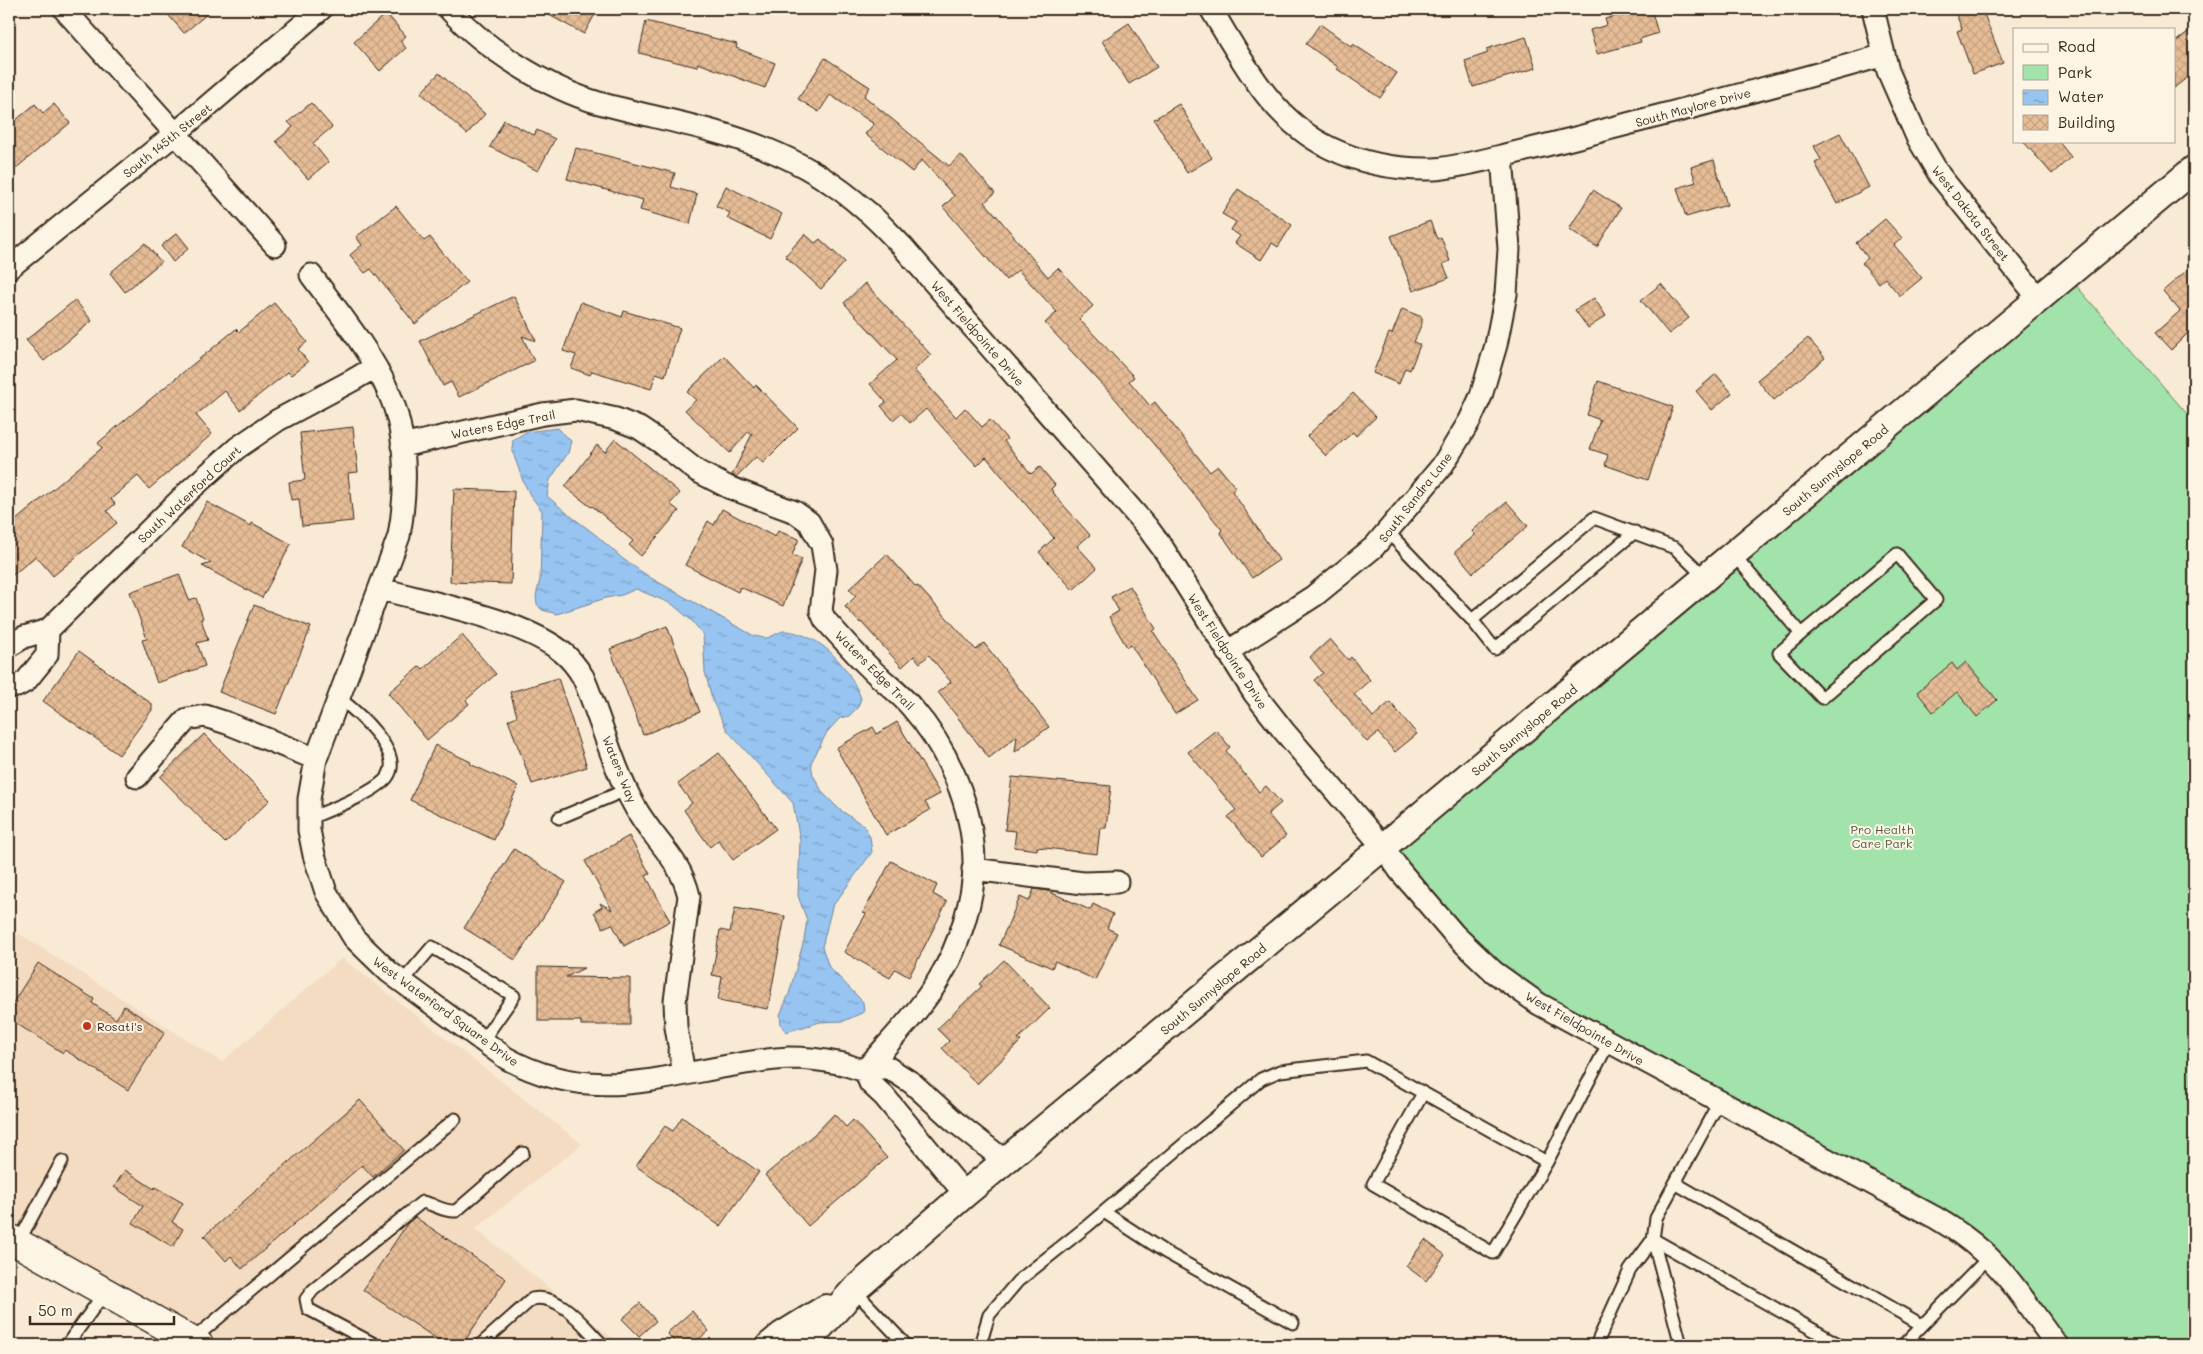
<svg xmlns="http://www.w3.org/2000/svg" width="2203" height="1354" viewBox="0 0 2203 1354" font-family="Mali,sans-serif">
	<defs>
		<pattern id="water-ripples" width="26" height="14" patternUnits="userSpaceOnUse" patternTransform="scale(1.25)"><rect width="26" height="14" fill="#97c4f1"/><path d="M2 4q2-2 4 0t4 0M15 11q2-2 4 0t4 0" fill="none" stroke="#7c9fc3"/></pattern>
		<pattern id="building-cross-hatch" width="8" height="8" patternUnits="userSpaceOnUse" patternTransform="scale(1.25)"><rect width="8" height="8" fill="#e6bc96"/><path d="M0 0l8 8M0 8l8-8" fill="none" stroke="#c6a281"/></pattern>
	</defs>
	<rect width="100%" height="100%" fill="#f8ead5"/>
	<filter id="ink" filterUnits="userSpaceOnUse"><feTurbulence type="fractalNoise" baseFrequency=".02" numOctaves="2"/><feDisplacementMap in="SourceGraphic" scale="10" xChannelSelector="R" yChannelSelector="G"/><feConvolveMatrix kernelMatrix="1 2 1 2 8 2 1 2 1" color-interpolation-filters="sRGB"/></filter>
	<g filter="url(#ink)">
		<path fill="#f3dcc2" d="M18,933l204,129 120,-104 240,186 -107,85 146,116h-422l-190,-107v-295z"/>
		<path fill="#a2e2ab" stroke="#6e8664" d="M2068,276l126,146v923h-137l-74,-93 -489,-280 -111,-125z"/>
		<path fill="url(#water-ripples)" stroke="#72869d" d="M558,428l13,13 -3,12 -18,27 -3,16 21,18 28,21 27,24 28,19 103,58c3,0 8,2 11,2 7,0 14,-8 22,-7 36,5 61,35 74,67l-3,9 -9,9 -9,2 -13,14 -16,31 2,12 10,18 16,16 25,17 6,11 2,15 -40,55 -10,40 7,20 34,35 1,10 -20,9 -24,1 -34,10 -5,-7 -1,-10 9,-21 15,-54 3,-20 -9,-24 2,-56 -7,-37 -66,-73 -14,-28 -8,-30 -2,-38 -11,-13 -20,-17 -36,-15 -14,6 -16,3 -49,16 -15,-4 -5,-6 -1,-8 4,-16 2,-69 -12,-16 -7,-14 -11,-31 1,-10 13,-8z"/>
		<path fill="url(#building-cross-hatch)" stroke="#3b2a1e" d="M163,9h50l-29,24z
			M538,9h60l-14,25z
			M1642,9h9l7,24 -18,6 1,3 -44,12 -7,-24 17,-5 -2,-6z
			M1965,9h17l21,54 -30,11 -16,-43 5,-2 -7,-17z
			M386,13l20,23 -6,5 6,7 -26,23 -26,-29z
			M646,21l91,23 -1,4 39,15 -10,25 -67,-25 -1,4 -58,-14z
			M1129,23l28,44 -28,17 -27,-43z
			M1320,24l32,23 1,-3 44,29 -17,25 -43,-29 1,-2 -32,-23z
			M2194,27v45l-20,16v-45z
			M1526,37l10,31 -63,19 -8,-26 23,-8 -2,-4z
			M825,58l45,29 -6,9 85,70 12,-11 34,38 -10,9 63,75 10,-9 35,38 -14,13 55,58 -5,4 21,25 5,-4 55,70 8,-6 18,22 -4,3 47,69 -27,18 -32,-46 2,-2 -50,-64 -59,-70 -68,-73 12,-11 -39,-42 -12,10 -63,-73 11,-11 -32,-36 -10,12 -47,-38 9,-10 -44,-29 -11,17 -21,-13z
			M439,73l46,41 -18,20 -46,-41z
			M311,103l21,24 -19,16 15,19 -20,17 -32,-38 17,-14 -5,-5z
			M35,104l8,9 11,-9 16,19 -61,51v-48z
			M1179,104l33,54 -25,15 -33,-54z
			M504,120l30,15 3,-5 18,9 -17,32 -48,-24z
			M1840,133l29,54 -32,17 -22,-41 6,-3 -7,-14z
			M2023,141h35l13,16 -19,17z
			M576,148l99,25 -4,14 26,7 -7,30 -50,-14 3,-10 -76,-21z
			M1714,160l13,45 -41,12 -9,-29 19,-6 -5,-15z
			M726,186l56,28 -12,25 -43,-21 3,-5 -14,-7z
			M1238,189l54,36 -14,22 -6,-4 -11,17 -26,-17 5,-7 -9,-6 5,-8 -14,-8z
			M1593,190l28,18 -24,39 -28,-18z
			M396,206l28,35 6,-4 37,45 -52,42 -44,-55 -6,4 -15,-18 12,-10 -6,-8z
			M1885,219l17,19 -8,7 28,33 -22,18 -15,-18 -6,5 -17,-20 6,-5 -12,-15z
			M1430,221l7,18 4,-2 9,24 -7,3 6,14 -36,13 -22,-55z
			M177,233l12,15 -16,14 -12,-16z
			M805,234l10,9 5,-4 25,23 -24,27 -36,-33z
			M145,243l16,19 -36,30 -15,-19z
			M2194,264v63l-23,23 -16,-17 25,-22 -17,-20z
			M865,283l66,72 -17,15 42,47 9,-9 17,19 8,-7 17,19 -3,2 27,33 9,-7 15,18 -4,4 7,10 32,36 -13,11 20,22 -24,22 -34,-38 15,-14 -68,-81 -9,9 -51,-57 -16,14 -9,-10 -8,7 -12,-14 5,-4 -16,-18 27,-24 -53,-57z
			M1661,284l28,34 -20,16 -28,-34z
			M514,296l22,45 -14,-5 12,25 -75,36 -8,-15 -8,4 -23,-45z
			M1594,298l12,18 -18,12 -13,-18z
			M75,300l17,21 -48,40 -18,-21z
			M581,302l41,15 2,-6 56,17 -15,48 -9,-3 -5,16 -59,-18 -2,4 -19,-7 5,-13 -13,-4z
			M274,303l33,39 -9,7 10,13 -17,13 -3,-3 -48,38 -15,-19 -29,24 16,19 -63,55 -11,-13 -27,23 4,5 -8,7 10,12 -64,53 -17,-20 -27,22v-52l93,-78 -4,-5 33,-28 105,-86 3,3z
			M1402,309l20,8v6l-8,19 6,3 -10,25 -5,-2 -6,16 -26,-11 16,-40 3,1z
			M1808,338l17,20 -51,42 -17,-20z
			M724,356l30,32 2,-3 42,43 -35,35 -7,-6 -20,20 -4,-2 20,-41 -4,-2 -18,21 -45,-43 11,-10 -9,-8z
			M1716,374l16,19 -20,17 -16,-19z
			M1598,381l75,26 -25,73 -43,-15 3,-10 -18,-6 10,-29 -13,-5z
			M1353,393l23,24 -20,19 -3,-4 -27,24 -19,-20z
			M353,427l5,45 -10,1 5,48 -51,5 -3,-27 -8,1 -2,-18 16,-2 -5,-47z
			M615,439l65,54 -10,11 9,7 -38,45 -12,-11 4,-4 -41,-35 -1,1 -26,-20 32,-42 8,7z
			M454,489l60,2 -3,93 -61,-2z
			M207,502l44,24 1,-3 39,21 -29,54 -60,-32 9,-3 -29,-16z
			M1507,502l21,24 -55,47 -18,-21 20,-17 -3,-4z
			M722,509l53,28 3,-6 21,8 -7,16 10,4 -19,47 -43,-19 -2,5 -53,-27 23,-44 6,4z
			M887,554l29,33 2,-1 58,64 8,-7 65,84 -34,25 2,-16 -28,22 -51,-66 13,-10 -22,-27 -9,8 -6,-7 -12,11 -41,-45 -1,1 -15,-16 11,-11 -7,-7z
			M179,574l10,26 7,-2 7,20 -2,1 7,21 -11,3 8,23 -48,17 -15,-43 5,-1 -17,-47z
			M1130,586l26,43 -3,2 45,69 -23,14 -44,-69 -4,2 -18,-30 10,-6 -8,-14z
			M254,605l57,22 -35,87 -57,-22z
			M667,626l33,86 -57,23 -33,-86z
			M462,635l34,39 -30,26 3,4 -42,36 -39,-47 32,-27 3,3z
			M1330,639l18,21 3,-3 19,23 -16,14 19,23 17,-15 27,32 -22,18 -17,-19 -11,9 -53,-62 9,-7 -13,-16z
			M79,651l73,53v6l-33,45 -76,-54z
			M1966,662l31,38 -20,17 -20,-25 -24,20 -16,-20 35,-29 5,7z
			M558,678l29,89 -55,17 -24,-64 9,-4 -7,-24z
			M897,722l43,72 -15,8 5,8 -44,25 -50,-87 37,-21 4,7z
			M1216,730l14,17 -4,4 33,41 7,-6 15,17 -13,11 18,22 -25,21 -33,-40 8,-7 -48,-58z
			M204,734l66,66 -45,43 -65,-66z
			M435,745l36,17 -1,2 48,22 -24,54 -84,-40z
			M719,753l57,76 -43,31 -15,-20 -8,7 -13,-18 -13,-19 8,-7 -14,-19z
			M1012,777l99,9 -5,42h-6l-3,26 -60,-7v3l-23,-3 2,-16 -11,-1z
			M629,836l21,38 -4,2 24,45 -46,25 -12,-22 -9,4 -9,-16 8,-5 -2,-4 12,7 -27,-49z
			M514,849l52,33 -51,78 -51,-32z
			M891,861l46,24 -4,9 14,8 -38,75 -14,-8 -5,9 -46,-26 22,-38 -3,-1z
			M1034,889l14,2 42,19 3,-6 20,10 -6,14 10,5 -22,47 -40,-19 -3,7 -53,-23 21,-48 9,4z
			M735,908l50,8 -17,93 -50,-9 4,-23 -10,-2 4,-23 4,-22 10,2z
			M1004,960l46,48 -32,31 3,2 -44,43 -35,-36 7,-7 -12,-12 45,-43 -3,-2z
			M38,963l56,36 -2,4 24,16 8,-13 41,26 -37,58 -63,-40 -2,3 -54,-34v-10z
			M538,967l46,1 -18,9 64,1v47h-49v-4h-43z
			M360,1100l44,50 -31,27 -11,-12 -120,104 -11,-13 -5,5 -22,-25z
			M834,1114l12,13 7,-7 34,38 -79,68 -43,-51 53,-44z
			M682,1117l77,55 -39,54 -84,-60 29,-40 8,5z
			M125,1170l29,19 1,-2 28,16 -11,19 11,7 -10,18 -40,-24 10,-17 -29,-19z
			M415,1217l91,62 -44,66h-16l-83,-55 44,-66z
			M1425,1240l20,15 -19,26 -20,-15z
			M640,1303l16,18 -17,15 -17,-17z
			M692,1311l17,20 -18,14h-14l-10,-12z"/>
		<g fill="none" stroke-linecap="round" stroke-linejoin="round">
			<defs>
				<path id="service" d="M1388,532l84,88
					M1635,532l-140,117 -23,-29 122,-102 81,30 31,30
					M1734,555l67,79 96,-80 39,46 -114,98 -43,-45 22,-19
					M559,818l67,-28
					M308,819c19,-8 70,-27 80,-43 16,-24 -32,-65 -49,-78
					M403,981l29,-34 82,49 -31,44
					M1547,1162l62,-120
					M1675,1183l247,142
					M1104,1212l61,40 128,71
					M18,1243l44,-82
					M854,1290l52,55
					M191,1341l264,-222
					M72,1345l-3,-3 36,-50
					M376,1345l-68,-36 -2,-10 7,-9 109,-88c13,2 20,10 34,9l67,-58
					M480,1345l52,-46c29,-6 52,28 71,46
					M980,1345l9,-30 29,-34 68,-54 175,-148 19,-8 86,-10 181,101 -54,91 -120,-69 50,-91
					M1596,1345l34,-75 23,-31 187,106
					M1681,1345l-28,-106 3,-21 63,-116
					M1903,1345l86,-88"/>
				<path id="minor" d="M64,9l211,236
					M449,9c36,40 98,79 150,94 55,15 112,24 165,45 35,14 71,35 100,61 14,11 26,25 38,37l245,281 17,23 90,143 29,37 100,117 17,24 54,63 40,38 45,32 397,214c17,10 33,21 47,34 29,26 50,62 74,93
					M1211,9c32,53 61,111 119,139 33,16 67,22 104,21 24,-2 47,-8 71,-14 34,-8 69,-16 103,-26 92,-24 185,-47 276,-74
					M1873,9l15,62 29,66 23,39 100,124
					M9,268l167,-135 145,-124
					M311,275c28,38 59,75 78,118 19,42 18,98 10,143l-83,223 -7,40v31l5,25 12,37 28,46 35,34 117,86c99,55 180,6 283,0 16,0 34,2 49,5 9,1 17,6 26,7 7,1 16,-2 23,-3l25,16 42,38 51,40
					M402,446l141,-32 33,-4 40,9 23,9 21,14 37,29 31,16 67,25 14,10 13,23 4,25 -5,41 4,9c16,17 30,34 47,50 13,13 29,24 41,39 35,40 60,98 61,152 1,37 -16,87 -35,118 -20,33 -49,62 -74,91
					M381,589c51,14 138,30 180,62 9,7 16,16 22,26 18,42 29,88 51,128 17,33 46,52 55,91l-14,105 1,26 8,47
					M9,646l15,-9 24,-7 143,-141 46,-41 41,-28 75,-40 22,-13
					M1227,652l87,-56 60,-49 68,-81 28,-46 11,-24 15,-51 10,-51 3,-45 -7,-93
					M9,686h8l9,-5 21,-26 1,-25
					M137,777l50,-58 18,-3 22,7 89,36
					M973,869l110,14 34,-1
					M865,1070l5,13 14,13 81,98"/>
				<path id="tertiary" d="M770,1345l12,-10 44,-27
					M804,1345l50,-55 111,-96 418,-347 811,-678"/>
				<path id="secondary" d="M9,1238l190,107"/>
			</defs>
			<use href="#service" stroke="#3b2a1e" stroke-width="15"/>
			<use href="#minor" stroke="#3b2a1e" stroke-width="25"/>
			<use href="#tertiary" stroke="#3b2a1e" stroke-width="30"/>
			<use href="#secondary" stroke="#3b2a1e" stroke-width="31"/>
			<use href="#service" stroke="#fcf5e5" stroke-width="11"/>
			<use href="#minor" stroke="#fcf5e5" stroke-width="21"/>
			<use href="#tertiary" stroke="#fcf5e5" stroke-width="26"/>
			<use href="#secondary" stroke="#fcf5e5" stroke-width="28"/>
		</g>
	</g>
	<circle fill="#c8321e" stroke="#fcf5e5" stroke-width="2" cx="87" cy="1026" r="5"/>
	<g text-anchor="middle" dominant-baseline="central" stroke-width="4" stroke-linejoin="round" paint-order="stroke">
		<g font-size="12" fill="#3b2a1e" stroke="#fcf5e5">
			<text transform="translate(1693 107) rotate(-15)">South Maylore Drive</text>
			<text transform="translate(167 140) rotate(-39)">South 145th Street</text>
			<text transform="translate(1971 213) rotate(52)">West Dakota Street</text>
			<text transform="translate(978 333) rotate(49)">West Fieldpointe Drive</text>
			<text transform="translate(503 424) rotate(-11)">Waters Edge Trail</text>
			<text transform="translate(1835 470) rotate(-40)">South Sunnyslope Road</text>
			<text transform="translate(189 494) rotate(-43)">South Waterford Court</text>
			<text transform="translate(1415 497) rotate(-52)">South Sandra Lane</text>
			<text transform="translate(1228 651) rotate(57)">West Fieldpointe Drive</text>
			<text transform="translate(875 670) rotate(45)">Waters Edge Trail</text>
			<text transform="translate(1524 730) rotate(-40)">South Sunnyslope Road</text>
			<text transform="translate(620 769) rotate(68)">Waters Way</text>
			<text transform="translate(1213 989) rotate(-40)">South Sunnyslope Road</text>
			<text transform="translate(446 1011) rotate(36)">West Waterford Square Drive</text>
			<text transform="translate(1585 1028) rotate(30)">West Fieldpointe Drive</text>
		</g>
		<g font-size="12" fill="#555841" stroke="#fcf5e5">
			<text x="1882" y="829">Pro Health<tspan x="1882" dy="14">Care Park</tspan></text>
		</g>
		<g font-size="12" fill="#3b2a1e" stroke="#fcf5e5" text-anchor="start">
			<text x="97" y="1026">Rosati's</text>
		</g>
	</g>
	<rect width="2203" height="1354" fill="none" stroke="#fcf5e5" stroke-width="30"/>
	<rect x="15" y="15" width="2173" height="1324" fill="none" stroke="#3b2a1e" stroke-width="2" filter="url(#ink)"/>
	<rect x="2013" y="28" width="162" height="115" fill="#fcf5e5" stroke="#afa495"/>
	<rect x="2023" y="44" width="25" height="8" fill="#fcf5e5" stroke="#afa495"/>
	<text x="2058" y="52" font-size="15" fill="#3b2a1e">Road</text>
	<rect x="2023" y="65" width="25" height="15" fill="#a2e2ab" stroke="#afa495"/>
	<text x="2058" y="78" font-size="15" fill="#3b2a1e">Park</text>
	<rect x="2023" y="90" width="25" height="15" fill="url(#water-ripples)" stroke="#afa495"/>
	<text x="2058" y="102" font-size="15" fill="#3b2a1e">Water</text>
	<rect x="2023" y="115" width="25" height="15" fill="url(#building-cross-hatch)" stroke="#afa495"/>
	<text x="2058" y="128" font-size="15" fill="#3b2a1e">Building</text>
	<path d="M30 1316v8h144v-8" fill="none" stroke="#3b2a1e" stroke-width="2.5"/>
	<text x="38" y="1316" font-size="15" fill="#3b2a1e" stroke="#fcf5e5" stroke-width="4" paint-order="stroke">50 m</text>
</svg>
